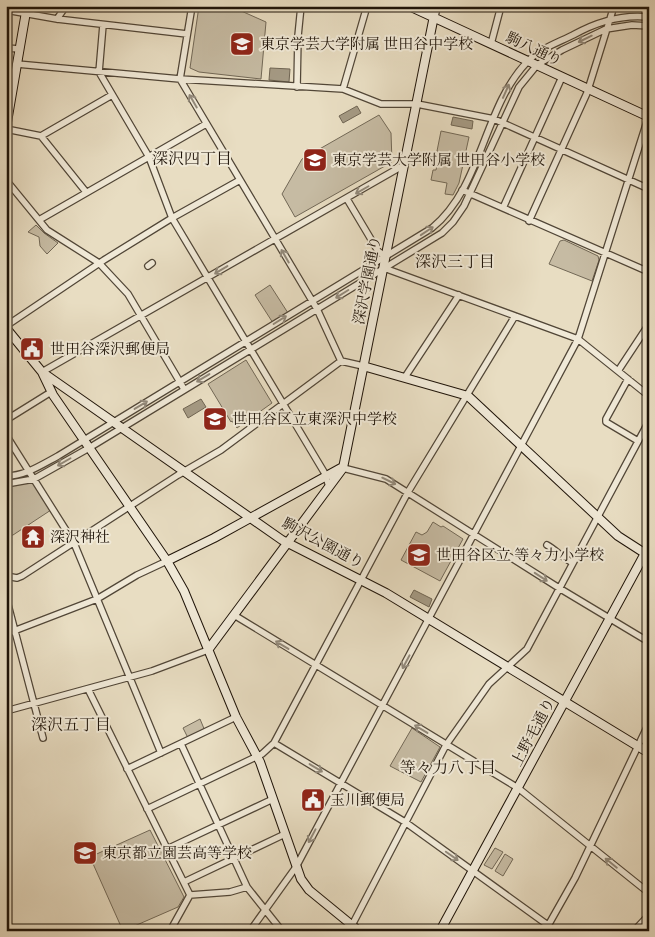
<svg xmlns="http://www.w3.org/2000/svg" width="655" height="937" viewBox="0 0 655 937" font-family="'IM FELL Great Primer','Noto Serif JP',serif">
	<rect width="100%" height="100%" fill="#e8ddc2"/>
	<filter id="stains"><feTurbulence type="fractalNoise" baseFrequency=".004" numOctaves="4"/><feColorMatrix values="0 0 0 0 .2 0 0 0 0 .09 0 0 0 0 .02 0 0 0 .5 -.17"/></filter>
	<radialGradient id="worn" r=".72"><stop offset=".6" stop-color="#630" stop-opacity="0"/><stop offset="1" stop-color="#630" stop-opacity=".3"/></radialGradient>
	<path fill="#c6bba3" stroke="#726856" d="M199,6h31l36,16 -5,57 -62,-7 -9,-4z
		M379,115l12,18 1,29 -97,55 -13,-23 20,-35z
		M441,131l28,6 -10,46 -6,12 -8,-1 2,-11 -16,-3 2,-10h3l4,-18 -3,-1z
		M36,225l8,8 14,10 -11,11 -7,-8 -1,-9 -11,-5z
		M564,240l34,16 1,4 -7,21 -43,-17 11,-23z
		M270,285l18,28 -15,10 -18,-28z
		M246,360l26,43 -35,25 -5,-7 -1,1 -23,-38z
		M30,482l3,1 18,27 -38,25 -7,2v-51z
		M433,522l8,5 2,-1 20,13 -23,42 -39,-21 15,-28 6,3 5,-3z
		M200,719l5,12 -17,7 -5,-10z
		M412,728l28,19 -19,35 -31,-16z
		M150,830l34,67 -6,10 -55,24 -33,-74z
		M495,848l8,4 -11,17 -8,-4z
		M505,854l8,5 -10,17 -8,-5z"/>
	<path fill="#a49983" stroke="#6f6452" d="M270,68l20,1 -1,13 -20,-2z
		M357,106l4,7 -18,10 -4,-7z
		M453,117l20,4 -1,8 -21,-4z
		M201,399l5,8 -18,11 -5,-9z
		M414,590l18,9 -3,8 -19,-10z"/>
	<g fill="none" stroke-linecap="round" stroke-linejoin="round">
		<defs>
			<path id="street" d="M192,6l-12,73 137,230 24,52
				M6,10l51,9 130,15
				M57,19l9,-13
				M103,25l-4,47 50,85 23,61 152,254 5,14
				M491,44l10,-38
				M6,48l14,1
				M17,64l163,15 163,10 38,15h36l77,15 155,70
				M297,87l1,-51 3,-30
				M343,89l24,-83
				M6,129l35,7 71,-41
				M41,136l45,56
				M6,180l41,50 52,33 29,31 56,95
				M462,190l187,82
				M347,199l31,52 8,6
				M503,208l59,-131
				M39,220l167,-96
				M529,221l58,-128 27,-87
				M148,266l4,-3
				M384,268l194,71 71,57
				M6,326l98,-66 68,-42 68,-38
				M618,371l31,-47
				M42,372l362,-207
				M405,377l54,-82
				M628,379l-22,40v3l32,19
				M6,420l45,-28
				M6,435l68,108 87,210
				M343,468l43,11 173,109 90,54
				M6,476c19,0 35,-11 52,-20l374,-228c51,-42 51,-120 95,-166 12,-13 30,-19 46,-27 23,-13 48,-21 76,-18
				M6,484l28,-5 55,-31 353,-215 11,-11 11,-16 55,-119 18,-22 25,-15 44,-21 26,-4 17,1
				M547,545c10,6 16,13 26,18
				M6,576l11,2 5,-2 156,-101 43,-25 120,-89 22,5
				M6,597l37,141
				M234,615l284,173 131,105
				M6,634l91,-35 40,-24 30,-14
				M88,689l102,206
				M6,711l146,-40 56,-21
				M274,743l131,79 151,109
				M181,744l66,143 35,44
				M127,769l109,-52
				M147,809l115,-55 12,-11 134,-251 107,-176
				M167,849l106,-50
				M184,882l101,-48
				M190,895l40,-3 17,-5
				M170,931l20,-36
				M250,931l46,-64 282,-528 71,-224
				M349,931l97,-186 43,-61 38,-35 122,-228
				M545,931l30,-53 74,-155
				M634,931l15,-16"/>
			<path id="secondary" d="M409,6l240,111
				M6,128l21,-122
				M6,328l36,44 240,168 104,53 263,160
				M363,366l105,30 150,140 31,20
				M42,372l11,23 114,166 17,30 52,126 24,45 41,117 8,11 50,41
				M167,561l47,-23 127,-70
				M208,650l135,-182 93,-462
				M440,931l209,-385"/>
		</defs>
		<use href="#street" stroke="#514637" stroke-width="8"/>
		<use href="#secondary" stroke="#1f1409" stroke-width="10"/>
		<use href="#street" stroke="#f0e9d7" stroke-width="5.5"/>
		<use href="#secondary" stroke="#f0e9d7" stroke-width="8"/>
	</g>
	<defs><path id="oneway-shaft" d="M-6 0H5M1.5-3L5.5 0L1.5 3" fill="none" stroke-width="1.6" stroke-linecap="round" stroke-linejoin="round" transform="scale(1.25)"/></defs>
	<g stroke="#92897a">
		<use href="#oneway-shaft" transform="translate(585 39) rotate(154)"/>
		<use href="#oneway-shaft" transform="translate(506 91) rotate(-66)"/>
		<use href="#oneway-shaft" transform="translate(193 101) rotate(-120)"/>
		<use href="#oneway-shaft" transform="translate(362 190) rotate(150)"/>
		<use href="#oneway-shaft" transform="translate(427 231) rotate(-34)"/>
		<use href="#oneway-shaft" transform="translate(285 256) rotate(-120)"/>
		<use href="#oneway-shaft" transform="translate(221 270) rotate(149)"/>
		<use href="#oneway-shaft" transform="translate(342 294) rotate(148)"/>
		<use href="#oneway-shaft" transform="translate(280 320) rotate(-32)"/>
		<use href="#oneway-shaft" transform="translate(203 378) rotate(149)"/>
		<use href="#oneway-shaft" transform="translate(141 405) rotate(-31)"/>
		<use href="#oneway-shaft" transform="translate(64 462) rotate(150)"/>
		<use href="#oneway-shaft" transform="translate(389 481) rotate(26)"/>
		<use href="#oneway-shaft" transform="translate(541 577) rotate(33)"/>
		<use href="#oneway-shaft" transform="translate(282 645) rotate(-149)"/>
		<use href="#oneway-shaft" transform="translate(406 662) rotate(118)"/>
		<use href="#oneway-shaft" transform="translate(421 729) rotate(-149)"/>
		<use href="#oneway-shaft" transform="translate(316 768) rotate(31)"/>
		<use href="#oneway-shaft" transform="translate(312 836) rotate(118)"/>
		<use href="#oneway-shaft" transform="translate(452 856) rotate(35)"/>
		<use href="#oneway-shaft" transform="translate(611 863) rotate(-141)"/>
	</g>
	<defs>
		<symbol id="school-square" viewBox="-11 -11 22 22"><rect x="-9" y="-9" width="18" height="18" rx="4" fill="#8f2418" stroke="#f0e9d7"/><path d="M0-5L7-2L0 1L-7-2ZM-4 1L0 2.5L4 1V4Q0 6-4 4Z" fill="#fff"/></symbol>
		<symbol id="civic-square" viewBox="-11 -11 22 22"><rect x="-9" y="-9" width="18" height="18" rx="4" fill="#8f2418" stroke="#f0e9d7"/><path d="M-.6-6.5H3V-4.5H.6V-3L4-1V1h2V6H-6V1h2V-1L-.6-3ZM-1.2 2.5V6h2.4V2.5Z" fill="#fff"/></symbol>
		<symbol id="temple-square" viewBox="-11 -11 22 22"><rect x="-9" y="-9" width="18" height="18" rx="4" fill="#8f2418" stroke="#f0e9d7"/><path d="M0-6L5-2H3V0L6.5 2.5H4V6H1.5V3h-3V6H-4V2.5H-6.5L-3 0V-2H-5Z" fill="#fff"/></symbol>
	</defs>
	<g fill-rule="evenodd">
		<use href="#school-square" x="228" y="30" width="28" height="28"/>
		<use href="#school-square" x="301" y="146" width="28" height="28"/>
		<use href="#civic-square" x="18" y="335" width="28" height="28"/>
		<use href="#school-square" x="201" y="405" width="28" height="28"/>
		<use href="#temple-square" x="19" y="523" width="28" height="28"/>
		<use href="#school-square" x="405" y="541" width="28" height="28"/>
		<use href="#civic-square" x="299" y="786" width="28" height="28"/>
		<use href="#school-square" x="71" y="839" width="28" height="28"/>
	</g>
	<g text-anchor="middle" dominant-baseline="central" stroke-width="4" stroke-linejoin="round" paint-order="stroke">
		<g font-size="15" fill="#1f1409" stroke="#f0e9d7" text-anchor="start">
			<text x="260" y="44">東京学芸大学附属 世田谷中学校</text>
			<text x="332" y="160">東京学芸大学附属 世田谷小学校</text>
			<text x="50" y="349">世田谷深沢郵便局</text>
			<text x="232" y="419">世田谷区立東深沢中学校</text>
			<text x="50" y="537">深沢神社</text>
			<text x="436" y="555">世田谷区立 等々力小学校</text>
			<text x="330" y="800">玉川郵便局</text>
			<text x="102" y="853">東京都立園芸高等学校</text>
		</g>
		<g font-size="15" fill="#1f1409" stroke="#f0e9d7">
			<text transform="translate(534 49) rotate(25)">駒八通り</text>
			<text transform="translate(367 280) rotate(-79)">深沢学園通り</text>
			<text transform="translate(323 543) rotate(28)">駒沢公園通り</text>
			<text transform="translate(533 732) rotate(-62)">上野毛通り</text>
		</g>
		<g font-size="16" fill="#1f1409" stroke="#f0e9d7">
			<text x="192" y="158">深沢四丁目</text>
			<text x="455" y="261">深沢三丁目</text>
			<text x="71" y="724">深沢五丁目</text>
			<text x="448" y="767">等々力八丁目</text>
		</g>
	</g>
	<rect width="655" height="937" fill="none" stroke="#e8ddc2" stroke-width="25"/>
	<rect x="8" y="8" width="640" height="922" fill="none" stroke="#1f1409" stroke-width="2.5"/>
	<rect x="12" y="12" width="630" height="912" fill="none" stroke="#1f1409"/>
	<rect width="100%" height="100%" filter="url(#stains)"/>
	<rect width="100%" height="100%" fill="url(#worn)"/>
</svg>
